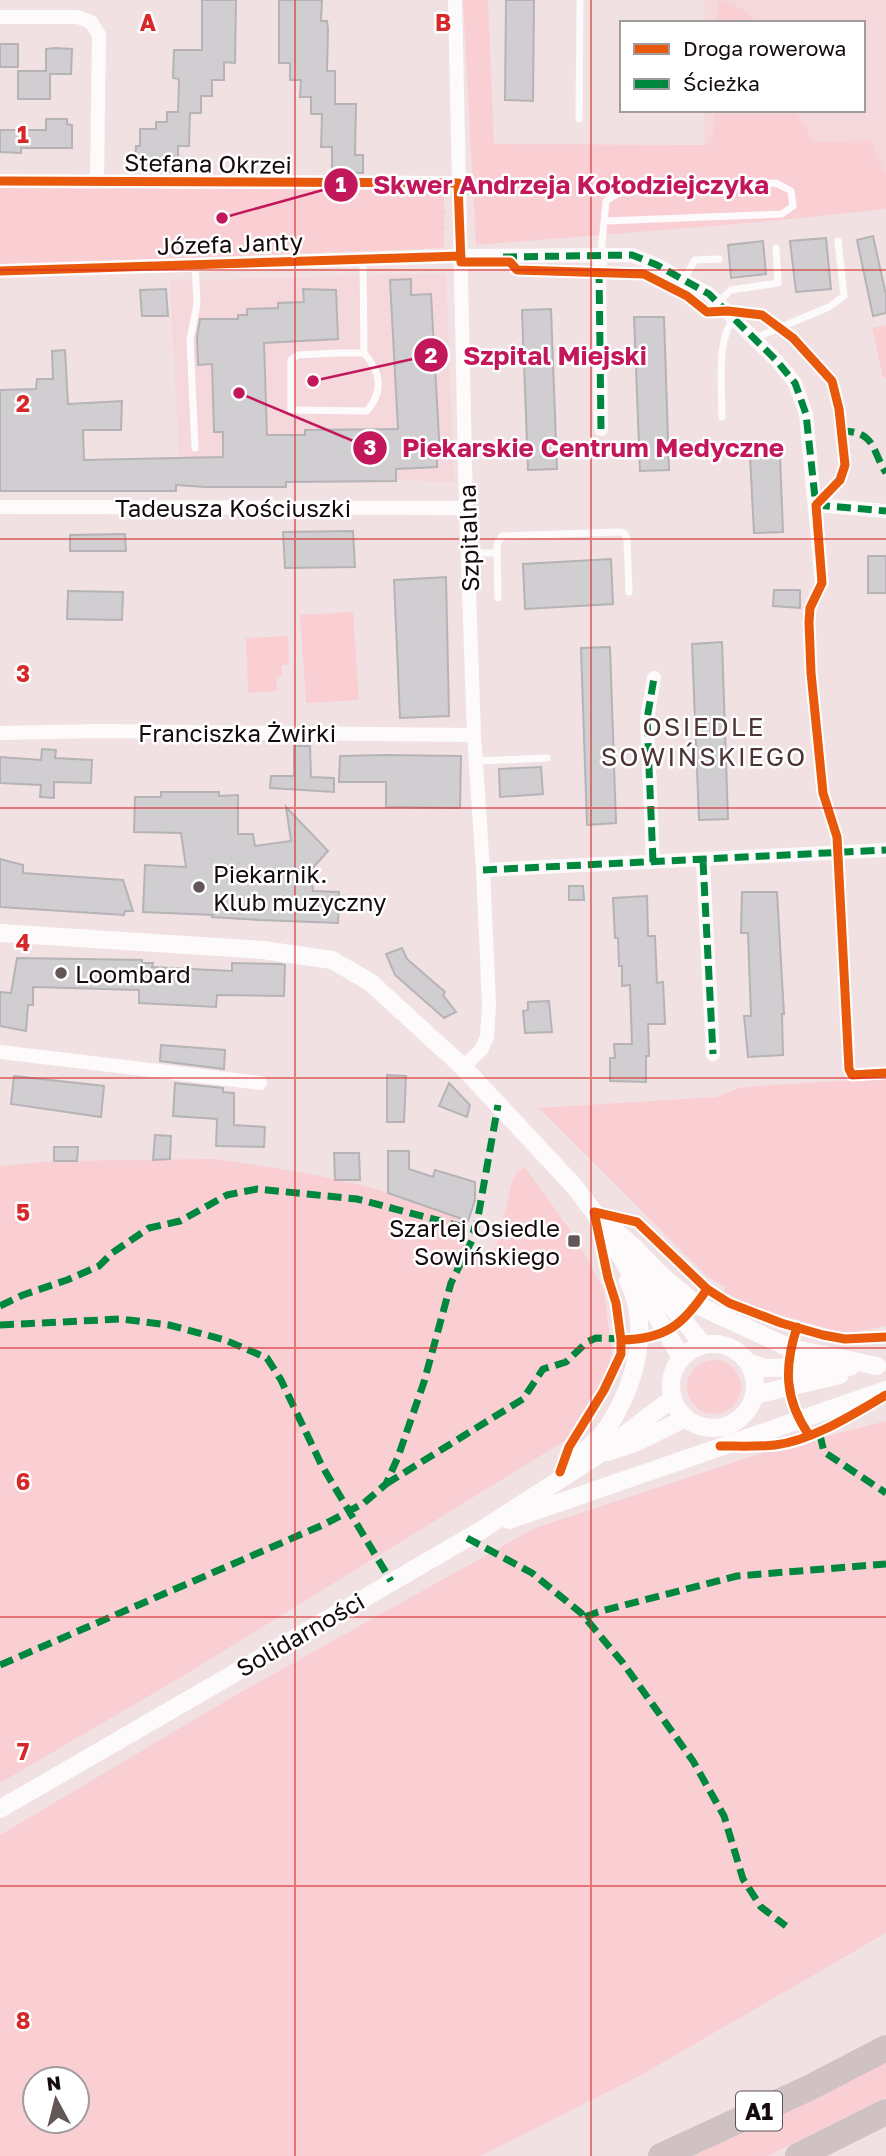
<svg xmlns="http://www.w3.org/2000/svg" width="886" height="2156" viewBox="0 0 886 2156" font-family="'Golos Text',sans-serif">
	<rect width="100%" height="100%" fill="#f2e1e3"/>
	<path fill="#f5d8db" d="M704,0h182v175l-16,-35 -166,5v-35h159v-87h-159z
		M446,273l8,209 -59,-2 -215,4 -10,-203z"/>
	<path fill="#f9cfd4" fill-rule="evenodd" d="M463,0h25l6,144 216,1 4,-17v-18h81l19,32 56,-2 16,35v34l-114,12 -296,24z
		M719,0c15,2 28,12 39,23h-41z
		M0,185l444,2v21l3,5h-3v5h3l-3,2v7h3l-3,3v18l-444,17z
		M886,325v53h-3l-11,-50z
		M353,612l6,88 -53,3 -6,-88z
		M288,636l1,29h-7v11l-6,1 1,14 -29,2 -2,-55z
		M886,1078v248l-41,8 -93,-28 -29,-14 3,-5 -19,-11 -168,-168 177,-11 26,-10z
		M215,1159c57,8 115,17 171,33 27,8 55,20 82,29l-8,21 18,12 18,-7 17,-69 11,-12 53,74 27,50 8,64 -10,35 -36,51 -383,236 -183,107v-617l54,-5z
		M687 1387a27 27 0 1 1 54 0a27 27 0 1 1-54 0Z
		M886,1421v512l-243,141 -163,82h-480v-321l234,-139 301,-168 227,-75zM35,2079h42v42h-42z
		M886,2062v36l-119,58h-75l138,-65z"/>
	<path fill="#d0ced0" stroke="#b5b3b6" stroke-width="2" d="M202,0h34l-1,63 -11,-1v18h-12v16h-11v17h-11l-1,33h-11v22h-4v4l-26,-1v-10l-13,-1 1,-14h4v-17h16v-7h11v-10h11l1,-33 -6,-1 1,-28h28z
		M279,0h43l-1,21h6l1,8 -1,42h8v33h21l-1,51h8v18l-27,-1v-3h-4v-22h-11l1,-33h-11v-17h-11l1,-17h-11v-17h-11z
		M506,0h28l-1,101 -28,-1z
		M0,44h18v23h-18z
		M56,48l16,1 -1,25h-21v25h-32v-28h28v-22z
		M46,119h21v5l5,1v23h-51v5l-21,-1v-22h46z
		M873,236l13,59v18l-13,3 -16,-76z
		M826,238l5,51 -35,3 -6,-51z
		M763,241l3,33 -35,4 -3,-33z
		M411,279v16l20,-1 9,162h-3v11l-41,2v12l-110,1v5h-81l-29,-2v6h-176v-101l36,-1 1,-10h16l-1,-28 13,-1 3,54 54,-3 -1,29h-38l1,30 139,-3v-25h-9l-2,-68 -14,1 -1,-28 3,-18h38v-4h9v-6l31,-1v-5l26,-1 -1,-13 33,1 2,49 -74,4 3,92h38v-5l93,-1 -8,-149z
		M166,289l2,27h-26l-2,-26z
		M551,309l6,160 -29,1 -6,-160z
		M634,317h30l5,153 -29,1z
		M780,455l3,77 -29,1 -4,-77z
		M353,531l2,36 -70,1 -2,-36z
		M125,534l1,17h-56v-16z
		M868,556h18v37h-18z
		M611,559l2,45 -88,5 -2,-45z
		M446,577l3,139 -49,2 -6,-138z
		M774,590h26v18l-27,-2z
		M68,591l55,1 -1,28 -55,-1z
		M722,642l6,177 -29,1 -7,-176z
		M610,647l6,176 -29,2 -6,-177z
		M294,746h16l1,31 23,1v14l-64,-4 1,-12h23z
		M42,749l14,1 -1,8 37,2 -1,23 -37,-1v16l-14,-1 1,-12 -41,-2v-26l41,3z
		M386,755l75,1 -1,52 -74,-1v-25h-47l1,-26z
		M541,767l2,27 -43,3 -1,-28z
		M161,792h58v4l19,-1v39h15l2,12 36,-5 -5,-34 42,44 -18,20 3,20 26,1 -1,31 -79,-3 -47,-3 1,-2 -70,-3 2,-47 41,2 -5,-34 -47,-1 1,-35h26z
		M0,859l23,6v8l100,7 10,31h-8l-1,4 -124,-8z
		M569,886h14l1,14h-15z
		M742,892h35l7,122h-2l1,41 -35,2 -4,-41h7l-3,-83h-7z
		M647,896l1,40h7l2,47 6,-1 2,42h-17l1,32h-3v26l-36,-1v-23h5l-1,-14h18l-2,-59 -8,1v-20h-3l-1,-28h-3l-2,-40z
		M402,948l5,11 38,33 -2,3 13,17 -12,6 -49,-43 -9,-21z
		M17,958l125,2v3h11l-1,4 80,4v-8l49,1 4,1 -1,31 -67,-1 -1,12 -77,-4v-13l-106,-3v18h-5l-2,26 -26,-5v-34l11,1z
		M549,1001l3,31 -27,1 -2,-22 5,-1v-8z
		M161,1045l64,5 -1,19 -64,-8z
		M387,1075l19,1 -2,46h-17z
		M14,1076l90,10 -3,31 -90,-13z
		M175,1083l48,5v4l11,1v32l31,2 -1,20 -48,-1 1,-27 -44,-3z
		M449,1083l21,22 -3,12 -28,-11z
		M155,1135l16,1 -1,23 -17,1z
		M54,1147h24l-1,14h-23z
		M388,1151h21v18l24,8 2,-7 40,12v18l-7,21 -80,-28z
		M334,1153h25l1,27h-25z"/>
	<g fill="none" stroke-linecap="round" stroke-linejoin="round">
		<path stroke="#fdfafb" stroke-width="7" d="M579,119l1,-119
			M601,254l5,-53 14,-9 156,-9 15,8 2,15 -11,8 -176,7
			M363,259l1,94
			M195,264l2,40 -7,36 5,108
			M684,279l11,-19 24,-1
			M718,302l13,-12 47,-7 -2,-35
			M755,338l74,-31 15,-11 -6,-55
			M336,353h28c17,19 20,38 3,58l-76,-1v-50l7,-5z
			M722,417c0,-26 -6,-79 12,-98
			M468,553h29
			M498,598l-1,-54 5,-8 117,-4 5,1 3,6 2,53
			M476,761l71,-3"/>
		<path stroke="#fdfafb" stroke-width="14" d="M455,0l11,508 8,227 9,135 6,134 -2,33 -6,13 -18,17
			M0,17h78l13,5 8,13 -2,146
			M0,181l458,2
			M0,271l461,-15 171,-1 25,10 52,29 67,66 19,23 11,31 16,169
			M601,429l-2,-153 2,-21
			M816,505l70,6
			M0,507l466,1
			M0,733l100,-2 374,4
			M703,861l10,193
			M653,862l-6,-143 7,-41
			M483,870l403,-20
			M0,1052l260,31"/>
		<path stroke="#fdfafb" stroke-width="18" d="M0,933l263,17 69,10 38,22 93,85 111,119 20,26 87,145
			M607,1224l27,23 27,28 36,30 93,43 87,18
			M638,1266l65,78
			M671 1386a42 42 0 1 1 84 0a42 42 0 1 1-84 0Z
			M749,1363l17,5 84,-1
			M755,1395l85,-20
			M608,1452l29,-10 49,-24
			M573,1461c13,-11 29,-24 38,-39 25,-41 40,-96 17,-141
			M509,1520l377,-130
			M0,1809l480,-278 118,-76 75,-57"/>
		<path stroke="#d0c2c4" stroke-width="26" d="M661,2156l148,-68 77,-40
			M798,2156l88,-44"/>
		<path stroke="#00873e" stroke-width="7" stroke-dasharray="14 7" stroke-linecap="butt" d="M503,257l129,-2 25,10 52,29 67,66 19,23 11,31 10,93
			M599,269l2,160
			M840,431c36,0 31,18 46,42
			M816,505l70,6
			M703,861l10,193
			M653,862l-6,-143 7,-41
			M483,870l403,-20
			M0,1306l23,-11 44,-15 32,-14 13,-13 37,-25 31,-7 47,-26 30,-6 100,10 118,31
			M0,1325l121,-6 48,6 56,15 42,18 14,22 41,86 69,115
			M820,1435l4,17 62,41
			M386,1484l137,-85 20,-30 23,-7 21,-20 9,-4 31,1
			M467,1538l65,35 49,40 42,50 70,98 31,55 19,63 18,28 25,19
			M585,1617l13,-5 139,-36 149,-12
			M0,1665l325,-141 39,-21 22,-19 12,-27 26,-75 27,-99 24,-49 23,-129"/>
		<defs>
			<path id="cycleway" d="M0,181l458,2 3,79h49l7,8 127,4 43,22 20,16 21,-1 34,4 31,23 39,43 7,28 6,56 -5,15 -24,25 6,78 -12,25 -1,14 2,51 12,120 14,44 12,232 3,6 34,-2
				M0,271l461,-15
				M797,1327c-13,40 -13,72 12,108
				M621,1340c45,-1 62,-15 86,-51
				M720,1446c18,0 37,1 55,-1 37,-4 80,-32 111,-50
				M560,1472l9,-25 35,-57 17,-36v-14l-5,-37 -8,-25 -14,-66 43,10 70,67 22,14 52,20 42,12 22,4 41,-2"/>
		</defs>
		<use href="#cycleway" stroke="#fff" stroke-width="13"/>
		<use href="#cycleway" stroke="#e8590c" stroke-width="9"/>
	</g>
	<path fill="none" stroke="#d62828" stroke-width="2" stroke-opacity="0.55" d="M295,0v2156M591,0v2156M0,270h886M0,539h886M0,808h886M0,1078h886M0,1348h886M0,1617h886M0,1886h886"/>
	<g fill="#625657" stroke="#fff" stroke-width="2.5">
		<circle cx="199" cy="887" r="7"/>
		<circle cx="61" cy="973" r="7"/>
		<rect x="567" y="1234" width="14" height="14" rx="3.5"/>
	</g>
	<g text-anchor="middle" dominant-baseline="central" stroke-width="5" stroke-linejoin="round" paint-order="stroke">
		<rect fill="#fff" stroke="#5b5455" stroke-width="2" x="736" y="2091.5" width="46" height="39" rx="5"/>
		<g font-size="23" font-weight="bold" fill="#150b0c">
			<text x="759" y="2111">A1</text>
		</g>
		<g font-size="24" fill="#150b0c" stroke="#fff">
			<text transform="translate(208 163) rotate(1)">Stefana Okrzei</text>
			<text transform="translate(230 243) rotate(-2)">Józefa Janty</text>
			<text x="233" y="507">Tadeusza Kościuszki</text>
			<text transform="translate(468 538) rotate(-92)">Szpitalna</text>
			<text x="237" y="732">Franciszka Żwirki</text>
			<text transform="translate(300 1634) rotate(-30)">Solidarności</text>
		</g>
		<g font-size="24" fill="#150b0c" stroke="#fff" text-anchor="start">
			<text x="213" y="873">Piekarnik.<tspan x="213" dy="28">Klub muzyczny</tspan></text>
			<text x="75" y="973">Loombard</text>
			<text x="560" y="1227" text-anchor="end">Szarlej Osiedle<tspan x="560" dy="28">Sowińskiego</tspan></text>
		</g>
		<g font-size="26" letter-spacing="2" fill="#4d3437" stroke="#fff">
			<text x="704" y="726">OSIEDLE<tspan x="704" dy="30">SOWIŃSKIEGO</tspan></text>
		</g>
	</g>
	<g font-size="23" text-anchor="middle" font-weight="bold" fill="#d62828" stroke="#fff" stroke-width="5" stroke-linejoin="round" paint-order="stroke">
		<text x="148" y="31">A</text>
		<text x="443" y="31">B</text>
		<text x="23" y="143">1</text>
		<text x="23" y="412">2</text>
		<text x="23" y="682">3</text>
		<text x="23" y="951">4</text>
		<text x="23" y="1221">5</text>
		<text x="23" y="1490">6</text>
		<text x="23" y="1760">7</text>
		<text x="23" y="2029">8</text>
	</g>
	<path fill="none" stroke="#c2185b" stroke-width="2.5" d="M222 218L341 185M313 381L431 355M239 393L370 448"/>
	<g fill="#c2185b" stroke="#fff" stroke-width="2.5">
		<circle cx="222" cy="218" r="7"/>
		<circle cx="313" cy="381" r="7"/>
		<circle cx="239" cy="393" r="7"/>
		<circle cx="341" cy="185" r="18"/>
		<circle cx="431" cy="355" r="18"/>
		<circle cx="370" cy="448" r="18"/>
	</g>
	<g font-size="21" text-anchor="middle" font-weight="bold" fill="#fff">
		<text x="341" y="192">1</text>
		<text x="431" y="363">2</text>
		<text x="370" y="455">3</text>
	</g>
	<g font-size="26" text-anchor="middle" font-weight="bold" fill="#c2185b" stroke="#fff" stroke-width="5" stroke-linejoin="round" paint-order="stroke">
		<text x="571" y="194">Skwer Andrzeja Kołodziejczyka</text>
		<text x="555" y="365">Szpital Miejski</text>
		<text x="593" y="457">Piekarskie Centrum Medyczne</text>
	</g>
	<rect x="620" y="21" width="245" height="91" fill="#ffffff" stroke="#a19d9e" stroke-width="2"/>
	<rect x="634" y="44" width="35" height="10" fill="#e8590c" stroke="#a19d9e" stroke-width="2"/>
	<text x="683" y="56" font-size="21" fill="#150b0c">Droga rowerowa</text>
	<rect x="634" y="79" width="35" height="10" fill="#00873e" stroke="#a19d9e" stroke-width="2"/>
	<text x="683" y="91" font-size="21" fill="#150b0c">Ścieżka</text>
	<g transform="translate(56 2100) rotate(353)"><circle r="33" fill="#ffffff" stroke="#a19d9e" stroke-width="2"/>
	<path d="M0-5L12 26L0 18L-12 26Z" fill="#625657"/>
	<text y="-10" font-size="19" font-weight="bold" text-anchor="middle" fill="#150b0c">N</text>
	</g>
</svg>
